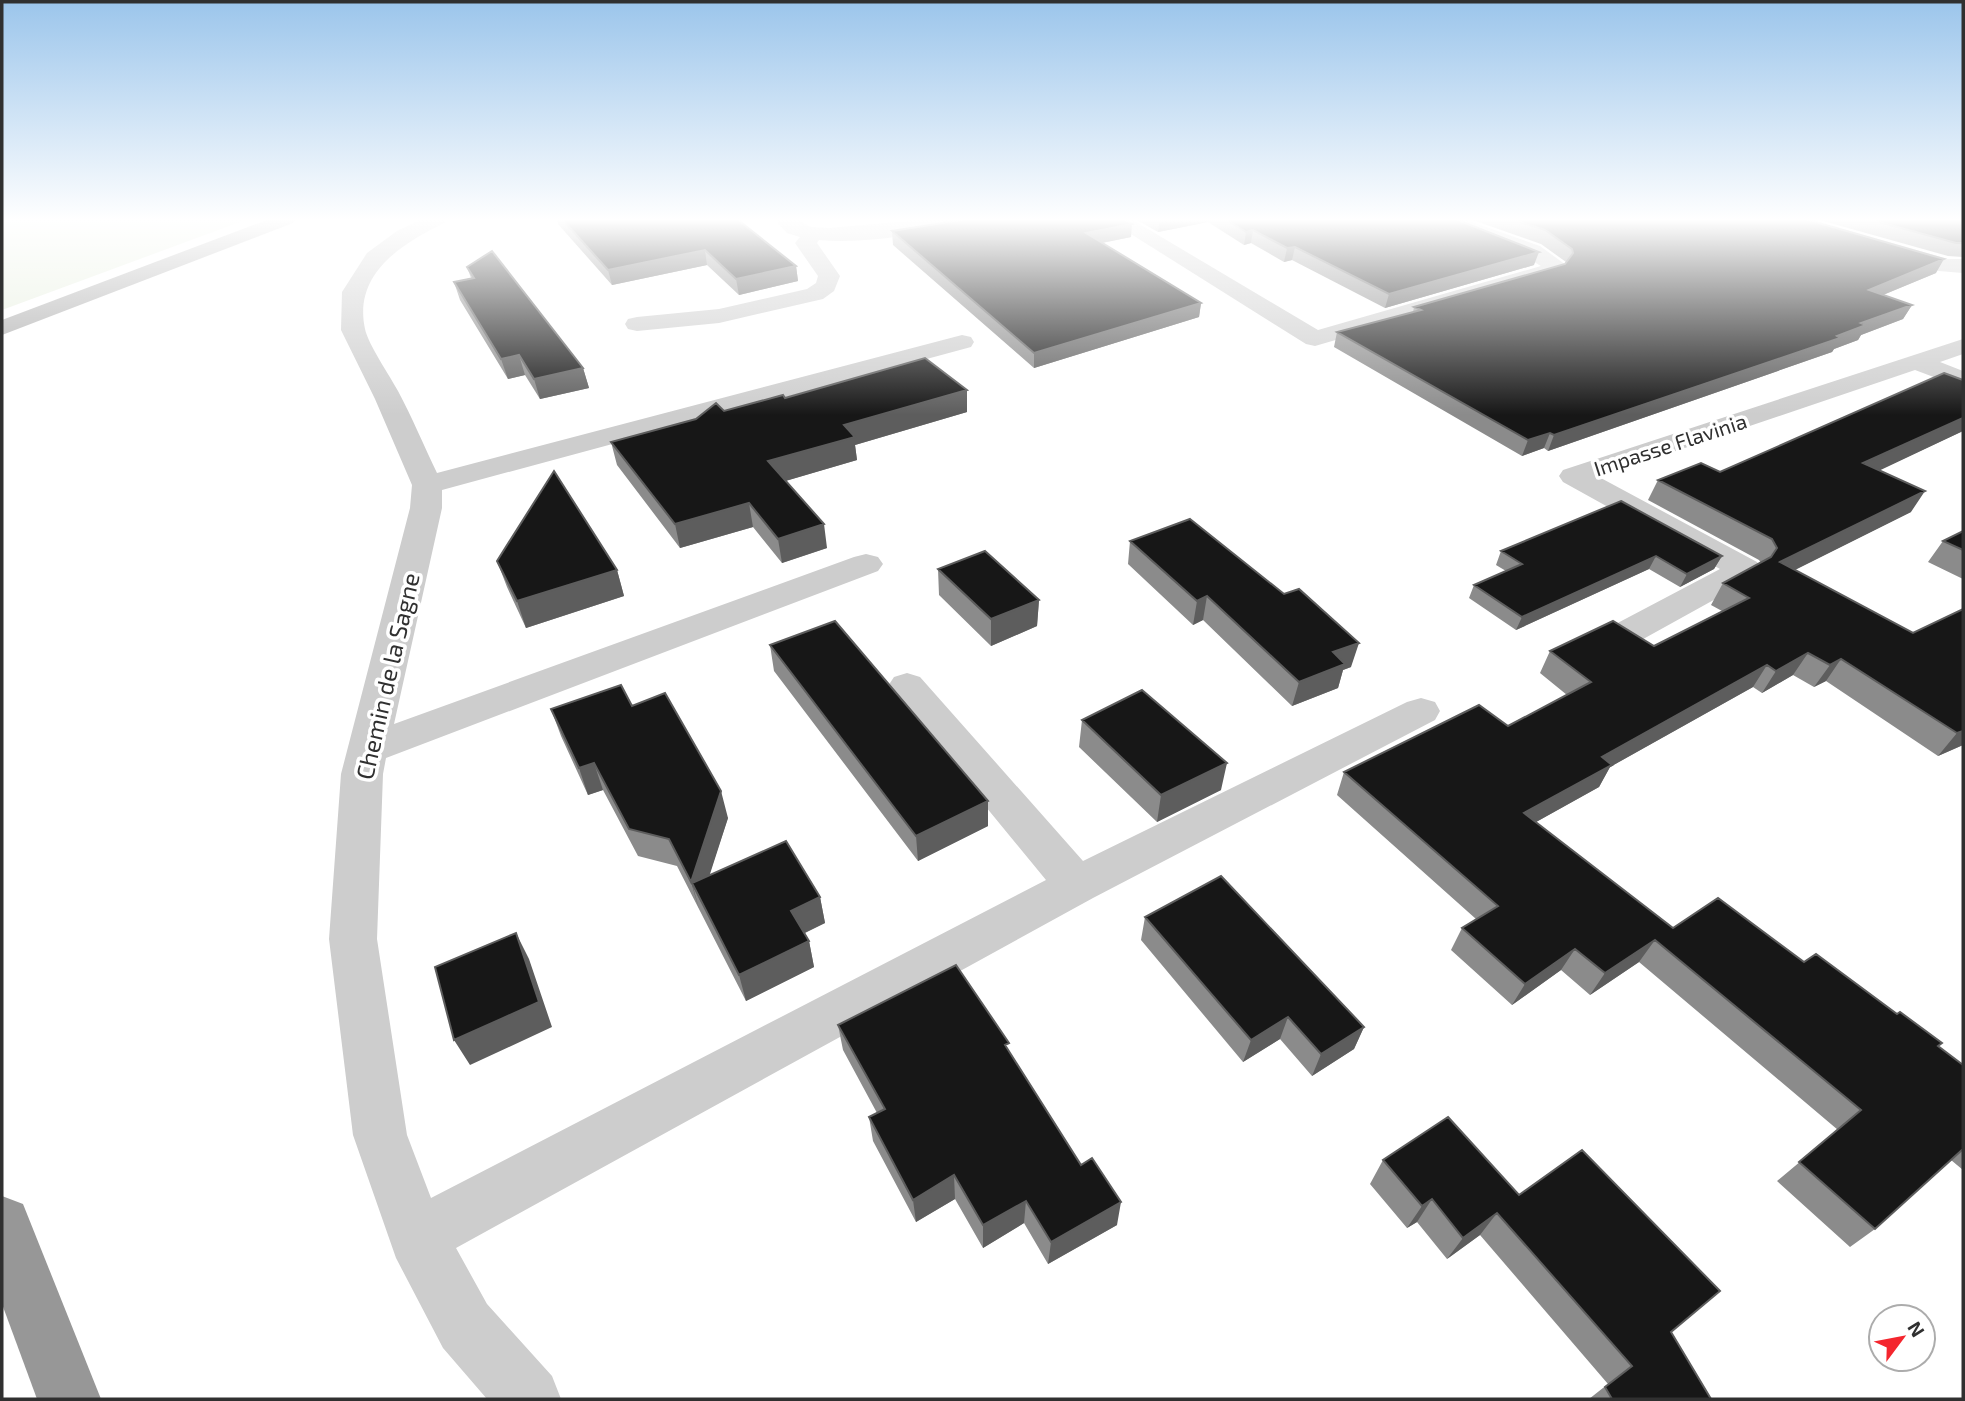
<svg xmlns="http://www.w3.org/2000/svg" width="1965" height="1401" viewBox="0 0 1965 1401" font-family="'Exo 2',sans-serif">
	<rect width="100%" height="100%" fill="#fff"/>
	<path fill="#e6eedd" d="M2,219h246l-246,91z"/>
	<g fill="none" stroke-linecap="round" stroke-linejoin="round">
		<path fill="#cdcdcd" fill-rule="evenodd" d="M422,219h25l-3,4c-42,21 -91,50 -79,106 3,15 25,47 33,62 14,26 26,55 39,82l525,-138 9,2 3,5 -3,5 -529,143v18l-48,216 460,-167 12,-3 12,3 5,7 -5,7 -492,187 -3,16 -6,165 30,196 24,63 615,-318 -152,-185 -6,-9 6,-9 13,-4 13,4 163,184 324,-159 14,-4 14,4 5,9 -5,9 -342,178 -637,350 31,56 65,72 9,23h-74l-44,-51 -47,-90 -43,-123 -24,-196 12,-165 69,-266 2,-23 -37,-86 -34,-69 1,-38 25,-39 30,-22z
			M774,219h22l15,8 18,1 102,-9h43l-3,4 -7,2c-47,9 -97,19 -145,15l-2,3 23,33 -6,15 -11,8 -104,24 -82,8 -9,-2 -3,-5 3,-5 9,-2 82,-8 88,-20 9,-6 2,-7 -23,-33 5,-6 -13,-4z
			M1107,219h24l187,111 223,-64 -17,-10 -86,-33 -3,-4h28l77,27 26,19 -7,10 -244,71 -9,-2z
			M1777,219h31l140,40h15v14l-24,-2 -159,-48z
			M1963,339v15l-23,8 23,9v17l-48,-18 -316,107 158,85 5,7 -5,7 -121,67 -13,3 -13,-3 -5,-8 5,-8 110,-58 -157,-87 -4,-6 4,-6z"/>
		<path fill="#a8a8a8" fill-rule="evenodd" d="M269,219h27l-3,4 -291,112v-15z"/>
		<path fill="#979797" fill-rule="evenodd" d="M2,1196l21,8 78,195h-64l-35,-95z"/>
	</g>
	<path fill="#8b8b8b" d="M557,219h180l59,47 2,15 -59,14 -32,-30 -95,20 -54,-61z
		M1135,219h320l79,46 -149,43 -93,-48 -8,2 -33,-19 -7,2 -36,-23 -50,10z
		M1470,219h335l131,54 -53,22 29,10 -9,14 -42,16 -3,5 -24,9 -2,3 -284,99 -4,-3 -22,8 -188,-109 3,-15 76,-20 1,-5 151,-43 1,-2 -25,-18z
		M1816,219h147v38l-15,-1z
		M892,231l239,6 -29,6 99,60 -2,14 -165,51 -141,-123z
		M467,267l116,101 6,20 -49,11 -15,-24 -17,4 -48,-79 -6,-18 17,-4z
		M785,398l182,14 -112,33 2,15 -72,21 42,67 -45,15 -29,-36 -73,21 -63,-83 -6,-23 113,-31z
		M1963,431l-84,39 32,42 -117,58 119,63 50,-24v136l-25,11 -112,-75 -12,6 -21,-12 -31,18 -9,-6 -143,80 -11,20 -63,35 137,106 131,34 134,84 25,19v105l-12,-10 -76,69 -25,18 -73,-66 61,-51 -199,-168 -49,33 -29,-25 -49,35 -61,-55 11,-22 14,-9 -139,-124 7,-23 164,-46 59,-31 -27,-22 10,-22 104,-5 68,-35 -11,-6 12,-22 38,-20 -2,-3 -111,-60 10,-20 62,-8z
		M1963,531v48l-35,-17 15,-21z
		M1130,541l154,53 67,73 -8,3 -5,18 -46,18 -89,-86 -10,5 -65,-61z
		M1501,551l221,5 -8,13 -34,18 -31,-18 -133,61 -47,-32 5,-13 32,-14 -10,-6z
		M497,561l120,9 7,26 -98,32 -19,-41z
		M938,569l101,31 -2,26 -46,20 -52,-51z
		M770,645l218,181 -70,35 -144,-190z
		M632,706l96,112 -19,57 111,22 5,26 -20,10 4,8 5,26 -68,34 -69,-135 -39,-10 -35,-66 -15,5 -27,-59 -10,-27z
		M1082,720l139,70 -64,32 -78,-75z
		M1145,917l219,110 -10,22 -42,27 -32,-37 -37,23 -102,-122z
		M838,1025l171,26 108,174 -69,39 -24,-41 -41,25 -28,-49 -39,23 -43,-81 -4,-24 8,-4 -34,-63z
		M1383,1160l136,35 152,137 40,67h-122l19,-15 -128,-149 -33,24 -30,-37 -10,6 -37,-44z"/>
	<path fill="#5d5d5d" d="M1160,219h49l-1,3 -50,10z
		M1132,224l-1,13 -45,9v-13z
		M1253,230l-2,13 -7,2 2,-13z
		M1295,247l-3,13 -8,2 3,-14z
		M705,250l2,15 -95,20 -4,-15z
		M1539,252l-5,13 -149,43 4,-14z
		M1944,259l-8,14 -75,31 8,-14z
		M796,266l2,15 -59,14 -3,-16z
		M1201,303l-2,14 -165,51v-15z
		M1912,305l-9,14 -42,16 -3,5 -24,9 -2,3 -284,99 6,-16 283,-99 24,-13z
		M519,355l6,20 -17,4 -7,-20z
		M583,368l6,20 -49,11 -6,-20z
		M967,390v22l-112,33 2,15 -85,25 -4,-24 76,-36z
		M1963,418v13l-112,53 12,-21z
		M1550,433l-6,15 -22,8 6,-16z
		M1925,491l-14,21 -144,72 13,-22z
		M749,503l4,24 -73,21 -5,-24z
		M824,524l3,24 -45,15 -4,-24z
		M1656,556l-7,13 -133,61 6,-13z
		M1722,556l-8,13 -34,18 7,-13z
		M617,570l7,26 -98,32 -9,-27z
		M1207,596l-4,24 -10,5 4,-24z
		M1039,600l-2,26 -46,20v-27z
		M1359,643l-8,24 -8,3 -5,18 -46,18 7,-24 34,-30z
		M1808,653l-15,22 -31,18 14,-22z
		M1841,659l-15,22 -12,6 16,-22z
		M1767,665l-14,22 -143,80 -11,20 -86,48 11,-22 78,-56z
		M1963,731v14l-25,11 19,-23z
		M594,763l9,27 -15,5 -9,-27z
		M1227,763l-6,27 -64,32 4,-27z
		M721,791l7,27 -27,84 -9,-19 7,26 -8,-27z
		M988,801v25l-70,35 -2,-25z
		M820,897l5,26 -29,14 -5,-26z
		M516,933l13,26 23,68 -82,38 -16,-25z
		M1655,940l-16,22 -49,33 15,-22z
		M809,941l5,26 -68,34 -7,-26z
		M1575,949l-14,21 -49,35 13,-21z
		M1288,1017l-8,22 -37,23 8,-22z
		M1364,1027l-10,22 -42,27 9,-22z
		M954,1175l1,24 -39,23 -3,-22z
		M1432,1199l-15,23 -10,6 15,-22z
		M1026,1201l-2,22 -41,25v-23z
		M1121,1202l-4,23 -69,39 3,-22z
		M1497,1213l-17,22 -33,24 16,-21z"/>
	<path fill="#171717" stroke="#5d5d5d" stroke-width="2" d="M562,219h175l59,47 -60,13 -31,-29 -97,20z
		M968,219h155l9,5 -46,9 115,70 -167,50 -142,-122z
		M1225,219h230l84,33 -150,42 -94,-47 -8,1 -34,-18 -7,2z
		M1511,219h294l139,40 -75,31 43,15 -51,18 5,2 -29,11 3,2 -286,97 -4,-2 -22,7 -191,-108 84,-22 -7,-3 151,-43 8,-11 -1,-4 -27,-19z
		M1868,219h95v24h-7z
		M492,251l91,117 -49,11 -15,-24 -18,4 -47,-77 20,-4 -7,-11z
		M925,358l42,32 -123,35 11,12 -87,24 56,63 -46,15 -29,-36 -74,21 -64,-82 85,-23 20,-16 8,8 59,-16 2,3z
		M1944,373l19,7v38l-100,45 62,28 -145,71 133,71 50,-24v122l-6,2 -116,-74 -11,6 -22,-12 -32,18 -9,-6 -165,92 10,8 -88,48 149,115 45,-30 86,64 12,-8 81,60 3,-2 42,31 -4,3 25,19v84l-88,80 -76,-67 62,-52 -206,-170 -50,33 -30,-24 -50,35 -63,-56 36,-22 -154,-134 135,-67 29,21 83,-44 -41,-31 63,-30 41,25 95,-48 -26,-15 48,-26 6,-9 -5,-9 -114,-59 43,-17 19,9z
		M554,471l63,99 -100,31 -20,-40z
		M1621,501l101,55 -35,18 -31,-18 -134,61 -48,-32 48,-21 -21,-13z
		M1190,519l94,75 15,-5 60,54 -26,9 12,12 -46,18 -92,-86 -10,5 -67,-60z
		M1963,531v19l-20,-9z
		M985,551l54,49 -48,19 -53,-50z
		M835,621l153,180 -72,35 -146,-191z
		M621,685l11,21 33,-13 56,98 -30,91 -22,-43 -40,-10 -35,-66 -15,5 -28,-59z
		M1142,690l85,73 -66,32 -79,-75z
		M786,841l34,56 -29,14 18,30 -70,34 -47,-92z
		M1221,876l143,151 -43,27 -33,-37 -37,23 -106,-123z
		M516,933l23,69 -85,38 -19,-73z
		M956,965l53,78 -4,2 76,120 11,-7 29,44 -70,40 -25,-41 -43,24 -29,-50 -41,25 -44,-83 16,-8 -47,-84z
		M1448,1117l71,78 63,-45 138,141 -49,41 40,67h-99l-7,-12 27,-21 -135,-153 -34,25 -31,-39 -10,7 -39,-46z"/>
	<linearGradient id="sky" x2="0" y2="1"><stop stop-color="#9bc5eb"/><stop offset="0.53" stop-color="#fff"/><stop offset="1" stop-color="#fff" stop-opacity="0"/></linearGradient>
	<rect width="1965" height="415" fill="url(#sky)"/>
	<g text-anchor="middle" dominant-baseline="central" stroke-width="7" stroke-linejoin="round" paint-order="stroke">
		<g font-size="21" fill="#303030" stroke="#fff">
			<text transform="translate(1670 444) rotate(-18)">Impasse Flavinia</text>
		</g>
		<g font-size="24" fill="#303030" stroke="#fff">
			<text transform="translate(387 676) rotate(-77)">Chemin de la Sagne</text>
		</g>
	</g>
	<rect width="1965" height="1401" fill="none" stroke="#303030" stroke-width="7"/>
	<g transform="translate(1902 1338) rotate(58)"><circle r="33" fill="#ffffff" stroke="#acacac" stroke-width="2"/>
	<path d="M0-5L12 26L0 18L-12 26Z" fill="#f4262e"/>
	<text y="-10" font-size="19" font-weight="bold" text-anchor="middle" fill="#303030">N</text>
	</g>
</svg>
